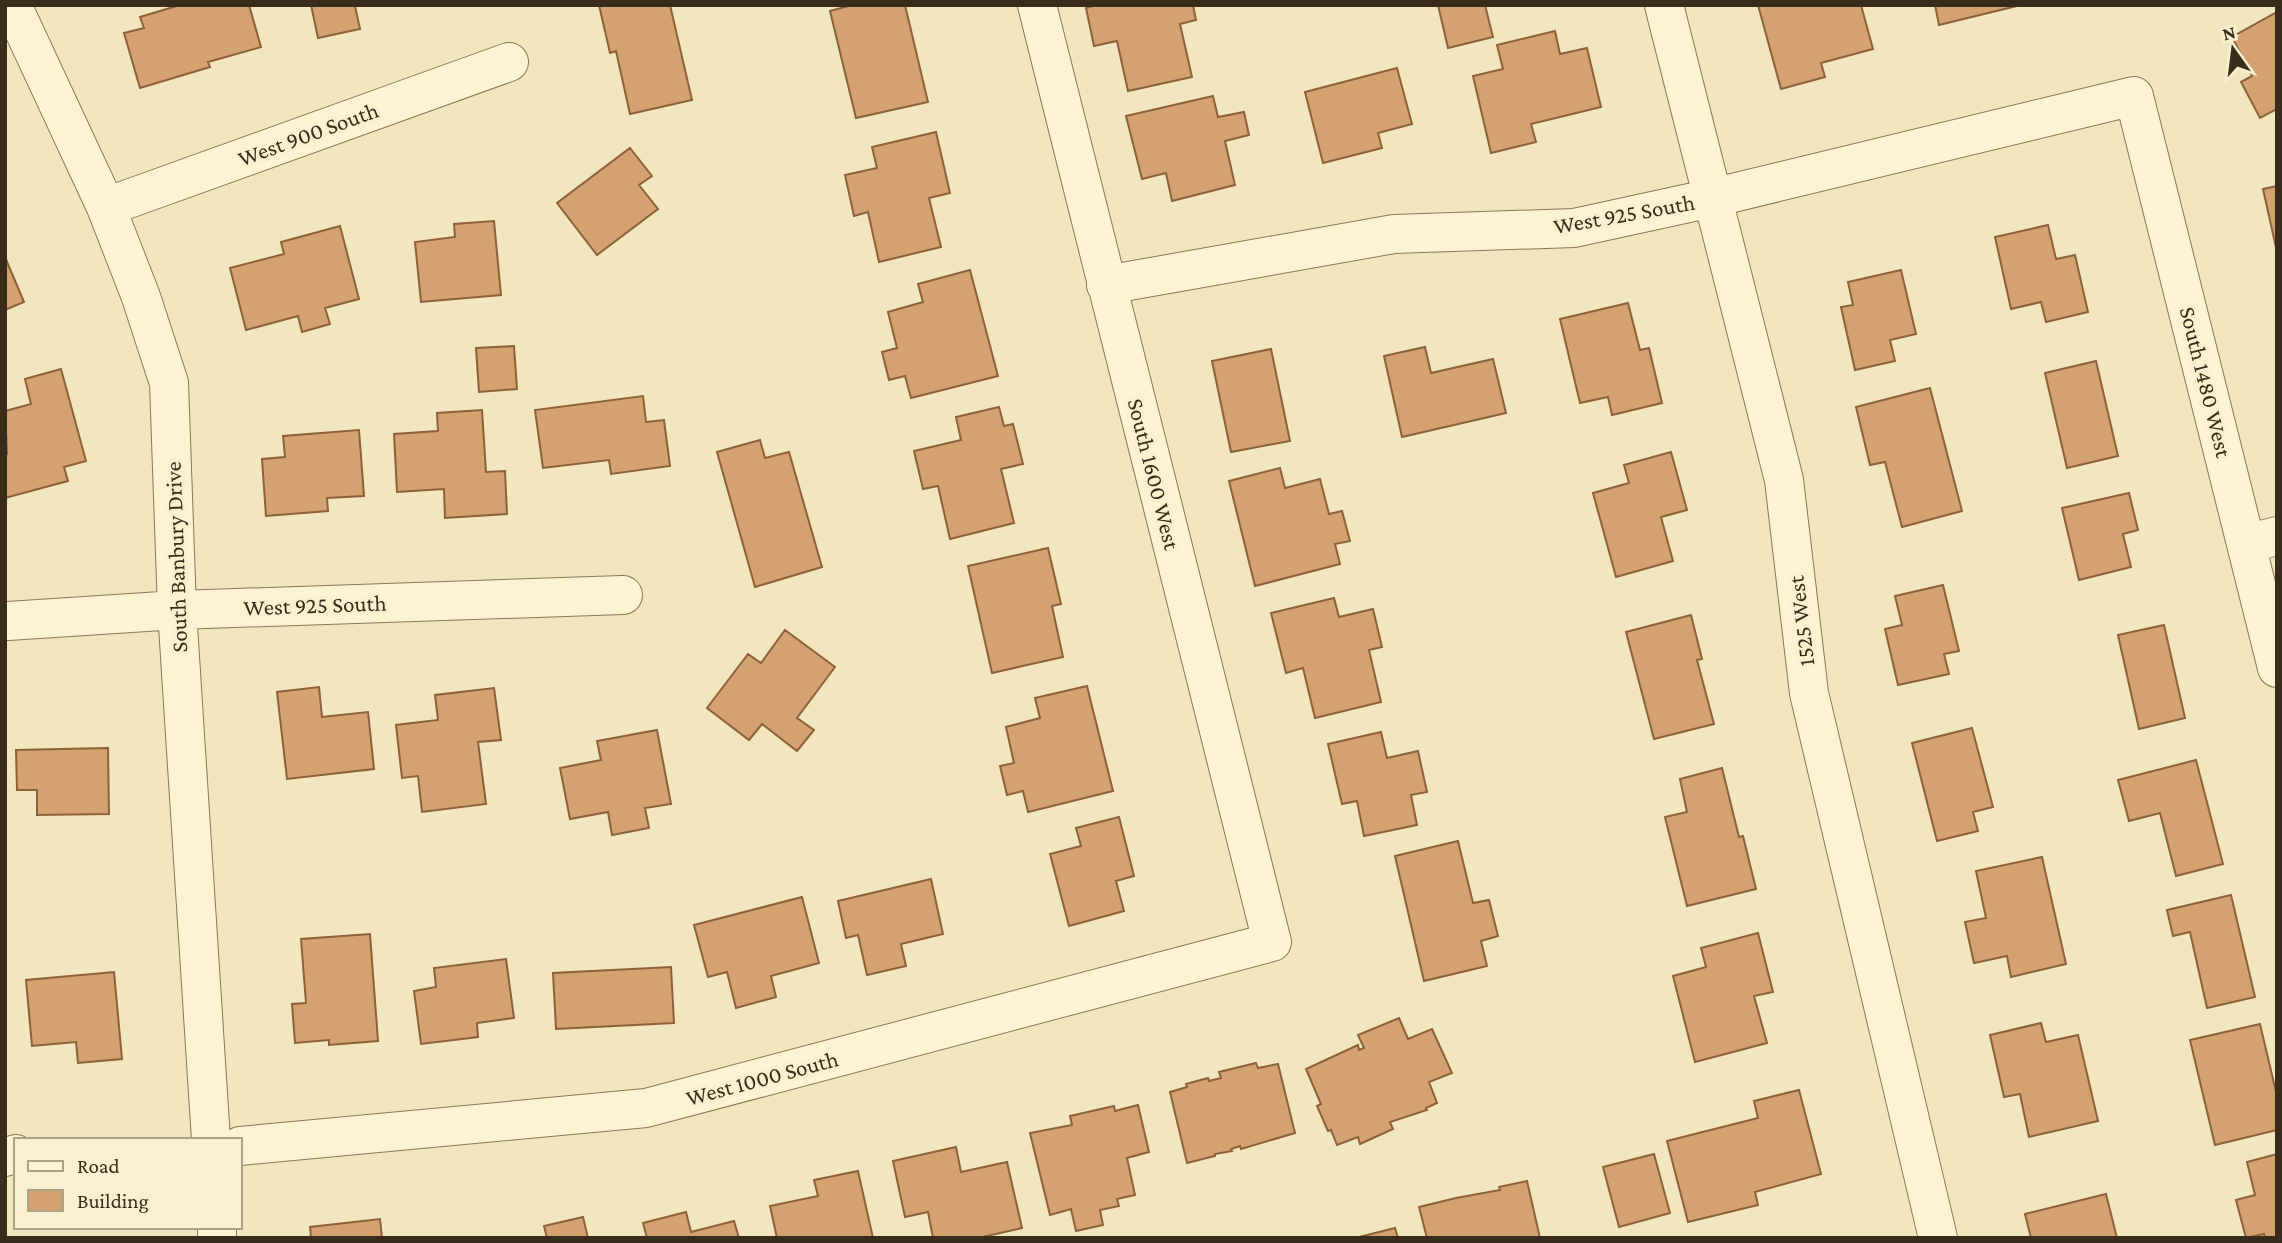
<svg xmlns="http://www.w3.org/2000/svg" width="2282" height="1243" viewBox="0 0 2282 1243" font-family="'Crimson Pro',serif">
	<rect width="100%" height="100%" fill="#f2e6be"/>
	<path fill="#d4a171" stroke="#8d6139" stroke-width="2" d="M180,5h69l12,42 -53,15 2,5 -70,21 -16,-55 20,-5 -4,-11z
		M311,5h47l-3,1 5,23 -42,9z
		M599,5h71l22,95 -62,14 -14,-63 -6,2z
		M852,5h53l23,97 -72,16 -26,-107z
		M1193,5l3,15 -16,4 12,53 -64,14 -11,-50 -23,5 -8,-38 10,-3z
		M1438,5h47l8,32 -45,11z
		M1758,5h103l12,44 -52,14 4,14 -44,12z
		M1935,5h86l-82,20z
		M2277,12v97l-17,9 -19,-36 11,-6 -20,-39z
		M1555,31l5,23 27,-6 14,59 -70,17 5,18 -45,11 -18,-77 30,-7 -6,-24z
		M1397,68l15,56 -34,9 4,15 -59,15 -18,-71z
		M1213,96l5,21 26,-5 5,23 -24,6 10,44 -63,16 -6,-28 -24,6 -16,-63z
		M936,132l14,61 -21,5 12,49 -62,15 -11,-50 -14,4 -9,-41 32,-7 -5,-21z
		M630,148l22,28 -13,9 19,24 -61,46 -40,-52z
		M2277,186v66l-14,-63z
		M494,221l7,74 -80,7 -6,-60 40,-5 -1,-13z
		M2048,225l8,34 19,-4 13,57 -42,10 -5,-20 -30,7 -16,-72z
		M340,226l19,73 -34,9 5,16 -28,8 -4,-16 -52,14 -16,-62 54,-14 -3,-12z
		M5,257l19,45 -19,8z
		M970,270l28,106 -87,22 -6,-22 -16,4 -7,-28 15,-4 -9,-36 35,-10 -5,-18z
		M1901,270l15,64 -26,6 5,21 -40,9 -14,-63 12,-2 -5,-23z
		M1628,303l12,47 9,-2 13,55 -50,12 -4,-18 -28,6 -20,-84z
		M514,346l3,43 -38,3 -3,-44z
		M1425,347l6,26 62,-14 13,54 -104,24 -18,-81z
		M1271,349l19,92 -59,11 -19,-91z
		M2096,361l22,95 -51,12 -22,-95z
		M61,369l25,92 -22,6 4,14 -63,17v-44h2l-2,-43 26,-7 -6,-25z
		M1930,388l32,123 -60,16 -17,-65 -15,3 -14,-58z
		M643,396l3,26 18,-2 6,46 -59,8 -2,-14 -66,8 -8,-58z
		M999,407l5,19 9,-2 10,40 -22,5 13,54 -64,16 -12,-53 -15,3 -9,-38 47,-11 -5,-23z
		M482,410l4,62 19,-1 2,43 -62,4 -1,-29 -47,3 -3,-58 44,-3 -1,-18z
		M359,430l5,66 -37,2 1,13 -62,5 -4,-57 23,-2 -2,-21z
		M760,440l5,18 24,-6 33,115 -67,20 -38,-135z
		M1671,452l16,58 -26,7 12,44 -57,16 -23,-84 36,-10 -5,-18z
		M1280,468l5,20 35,-9 9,35 13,-3 8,30 -15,3 5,20 -85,22 -26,-105z
		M2129,493l9,37 -15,4 8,33 -52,13 -17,-72z
		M1048,548l13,56 -9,2 11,51 -71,16 -24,-107z
		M1943,585l16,66 -15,3 5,20 -51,11 -13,-56 17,-4 -7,-29z
		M1334,598l5,19 34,-8 9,38 -13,3 12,52 -66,16 -12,-50 -17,5 -15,-60z
		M1691,615l11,44 -5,1 17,64 -60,15 -28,-107z
		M2164,625l21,93 -46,11 -21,-94z
		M785,630l50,37 -38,51 17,12 -17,21 -35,-27 -13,16 -42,-32 41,-54 13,9z
		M1087,686l26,105 -85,21 -5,-21 -16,4 -7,-29 14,-3 -8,-36 34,-9 -5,-20z
		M319,687l3,30 46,-5 6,57 -87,10 -10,-87z
		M494,688l7,52 -23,2 8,62 -64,8 -4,-36 -16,2 -6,-53 42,-5 -3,-25z
		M1972,728l21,79 -20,5 5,19 -41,10 -25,-98z
		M657,730l14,74 -26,4 4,20 -37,7 -4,-23 -38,7 -10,-51 41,-8 -4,-19z
		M1381,732l6,26 31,-7 9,41 -16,3 6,30 -53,11 -7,-35 -15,3 -14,-60z
		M108,748l1,66 -72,1v-25h-20l-1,-40z
		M2196,760l27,104 -47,12 -16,-63 -31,8 -11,-41z
		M1722,768l17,69 4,-1 13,53 -69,17 -22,-89 22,-5 -7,-33z
		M1119,817l15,59 -18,5 8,30 -55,15 -19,-72 31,-8 -5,-18z
		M1458,841l15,62 16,-3 9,36 -17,5 6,25 -63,15 -29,-125z
		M2042,857l24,107 -55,13 -4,-21 -33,7 -9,-41 21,-4 -10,-47z
		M931,879l12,55 -42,10 5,22 -39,9 -9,-40 -12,3 -8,-37z
		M2231,895l24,102 -48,11 -17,-76 -17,4 -6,-26z
		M802,897l17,66 -48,13 5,21 -40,11 -9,-36 -19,5 -14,-52z
		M1758,933l15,59 -19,4 13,47 -72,19 -22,-86 33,-9 -5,-19z
		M370,934l8,107 -49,4v-5l-34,3 -3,-39 14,-1 -5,-64z
		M506,959l8,59 -37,5 1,14 -57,7 -7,-53 22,-4 -2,-19z
		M671,967l3,56 -118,6 -3,-56z
		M114,972l8,87 -44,4 -2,-21 -44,4 -6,-66z
		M1399,1018l9,21 24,-10 20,44 -23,9 8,21 -11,5 1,2 -37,12 3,7 -33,15 -2,-7 -21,8 -6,-15 -3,1 -11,-25 4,-2 -15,-35 52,-24 1,5 5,-2 -6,-13z
		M2041,1023l5,19 32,-7 20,86 -69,16 -9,-43 -16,3 -14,-62z
		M2260,1024l17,72v34l-62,15 -25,-105z
		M1256,1063l2,5 20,-4 17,69 -54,16 -1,-3 -9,3 1,2 -17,3v2l-28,7 -17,-71 17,-5 -1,-3 22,-6 1,3 12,-3 -2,-6z
		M1799,1090l22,84 -66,18 3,13 -70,17 -21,-81 91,-23 -4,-17z
		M1138,1105l11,47 -22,6 8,37 -18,4 2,7 -19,4 3,15 -27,6 -5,-22 -21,6 -20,-82 42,-8 -2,-9 44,-10 1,5z
		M956,1147l5,25 46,-10 15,66 -44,10h-45l-5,-26 -23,5 -12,-56z
		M1654,1154l16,59 -51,14 -16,-60z
		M2277,1154v84h-12l-1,-4 -18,4 -10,-38 19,-5 -8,-33z
		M858,1171l15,67h-96l-7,-32 48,-10 -4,-16z
		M1527,1181l13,57h-113l-8,-31 37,-9 44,-8 -1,-3z
		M2106,1194l11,44h-86l-6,-24z
		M686,1212l5,20 43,-11 5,17h-92l-4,-15z
		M583,1217l5,21h-41l-3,-12z
		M380,1219l2,19h-71l-1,-11z
		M1395,1228l3,10h-43z"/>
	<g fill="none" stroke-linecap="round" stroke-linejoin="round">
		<defs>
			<path id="minor" d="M12,5l94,202 35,90 28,86 8,227 34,530
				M1664,5l120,475 25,213 129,545
				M106,207l403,-145
				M1106,285l288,-51 180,-6 138,-30 422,-102 143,572
				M2246,544l31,-8
				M8,621l169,-11 446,-15
				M240,1146l406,-38 626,-166 -235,-937
				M5,1157l11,-3
				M217,1227v11"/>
		</defs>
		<use href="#minor" stroke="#8c7755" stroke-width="40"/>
		<use href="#minor" stroke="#fcf3d2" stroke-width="38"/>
	</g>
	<g text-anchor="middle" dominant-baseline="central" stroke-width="7" stroke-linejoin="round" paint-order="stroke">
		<g font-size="23" fill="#3a2c1b" stroke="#f8f0cf">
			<text transform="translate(308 134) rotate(-20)">West 900 South</text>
			<text transform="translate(1624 214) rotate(-10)">West 925 South</text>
			<text transform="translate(2206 382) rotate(76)">South 1480 West</text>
			<text transform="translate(1154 474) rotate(76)">South 1600 West</text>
			<text transform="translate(176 557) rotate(-92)">South Banbury Drive</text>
			<text transform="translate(315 605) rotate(-2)">West 925 South</text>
			<text transform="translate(1801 621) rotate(-97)">1525 West</text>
			<text transform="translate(762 1078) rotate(-15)">West 1000 South</text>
		</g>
	</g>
	<rect width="2282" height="1243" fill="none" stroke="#3a2c1b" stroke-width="14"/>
	<rect x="14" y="1138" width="228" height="91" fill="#f8f0cf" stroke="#aca287" stroke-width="2"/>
	<rect x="28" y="1161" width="35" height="10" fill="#fcf3d2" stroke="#aca287" stroke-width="2"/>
	<text x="77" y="1173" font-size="21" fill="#3a2c1b">Road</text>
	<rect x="28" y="1190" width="35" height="21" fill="#d4a171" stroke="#aca287" stroke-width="2"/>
	<text x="77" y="1208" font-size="21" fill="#3a2c1b">Building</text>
	<g transform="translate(2233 49) rotate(346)" stroke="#f8f0cf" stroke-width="5" paint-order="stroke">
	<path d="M0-5L12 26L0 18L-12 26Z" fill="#3a2c1b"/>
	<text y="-10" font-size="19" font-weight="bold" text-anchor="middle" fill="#3a2c1b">N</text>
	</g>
</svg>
